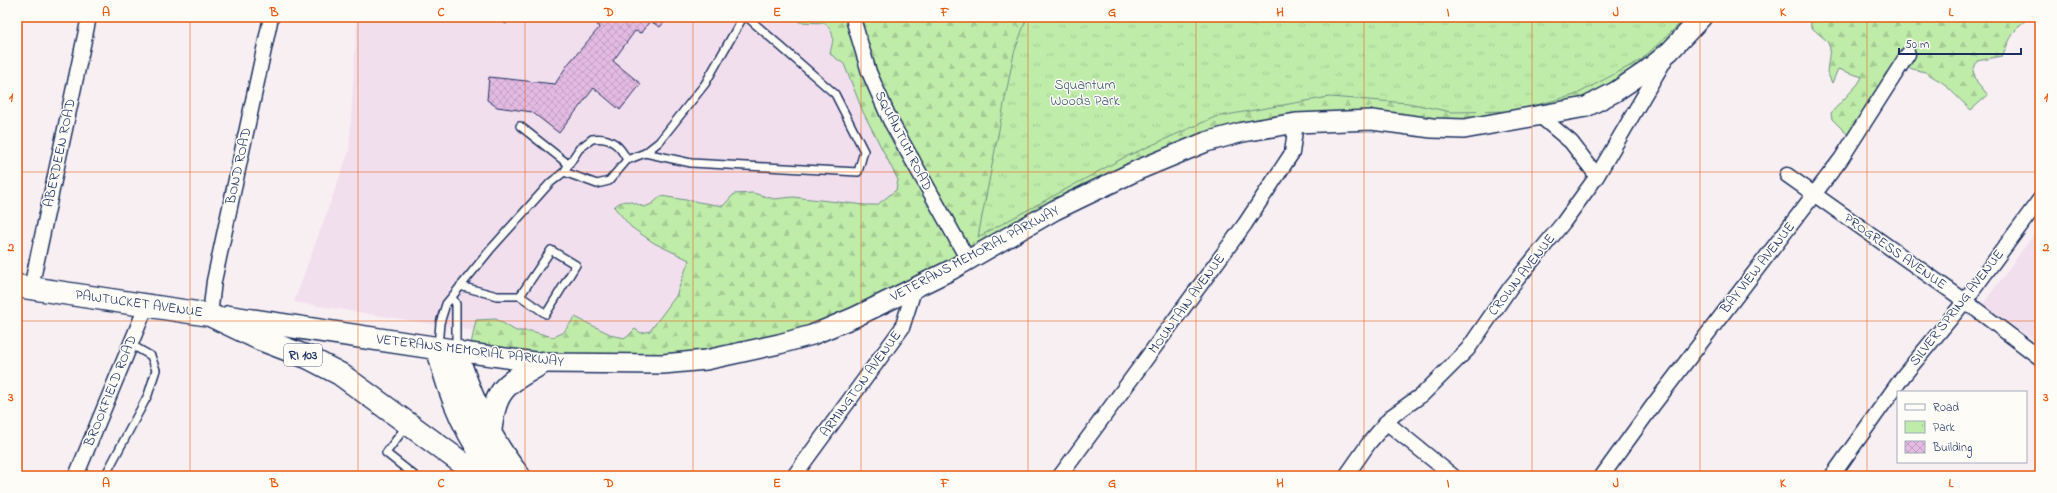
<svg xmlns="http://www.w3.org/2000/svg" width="2057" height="493" viewBox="0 0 2057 493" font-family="'Indie Flower',sans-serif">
	<defs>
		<pattern id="forest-firs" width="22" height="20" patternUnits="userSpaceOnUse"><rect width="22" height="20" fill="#c0eca9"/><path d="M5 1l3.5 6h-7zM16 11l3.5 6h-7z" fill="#a4cb94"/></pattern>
		<pattern id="park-tufts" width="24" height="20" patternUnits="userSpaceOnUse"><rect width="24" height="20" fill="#c0eca9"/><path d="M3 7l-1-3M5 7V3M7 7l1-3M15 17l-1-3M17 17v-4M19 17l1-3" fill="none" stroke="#a4cb94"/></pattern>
		<pattern id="building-cross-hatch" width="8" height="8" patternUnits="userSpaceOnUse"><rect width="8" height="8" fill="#e3bae2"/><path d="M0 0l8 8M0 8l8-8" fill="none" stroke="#c2a0c4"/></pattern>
	</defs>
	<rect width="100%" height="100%" fill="#f8eff3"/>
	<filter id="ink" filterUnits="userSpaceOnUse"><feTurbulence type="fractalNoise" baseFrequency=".025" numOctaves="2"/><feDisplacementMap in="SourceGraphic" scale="8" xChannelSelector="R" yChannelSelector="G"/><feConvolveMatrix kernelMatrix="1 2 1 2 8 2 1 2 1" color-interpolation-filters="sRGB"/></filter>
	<g filter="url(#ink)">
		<path fill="#f2dfee" d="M357,17h670l-13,36 -218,270 -226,23 -276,-44 55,-151z
			M2040,226v119l-57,-41z"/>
		<path fill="url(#forest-firs)" stroke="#6e8e84" d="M795,17h910l-64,59 -117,48 -151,-4 -172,24 -326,164 -206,56 -199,-15 6,-29 20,-1 20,12h15l22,6 10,-4 12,-16 39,19 12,2 9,-9 6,4 9,-2 26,-35 13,-36 -35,-17 -23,-16 -17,-20c11,-10 18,-5 30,0l8,-3 9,-8 62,10 11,-12 19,-1 21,6 19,-2 72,8h12l19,-15 2,-10 -35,-68 -19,-48 -14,-10c3,-15 6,-19 -5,-31l-26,-1z
			M1810,17h222c-17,7 -22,23 -30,39l-25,5 -4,10 4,11 11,13 -17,15 -28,-27 -18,-11 -24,-6 -52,70 -17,-17 -1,-6 27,-29 4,-7 -24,-8 -6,14 -5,-11 3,-24 -3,-7 -16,-14z"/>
		<path fill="url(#park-tufts)" stroke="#6e8e84" d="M1027,17h660l-46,43 -66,35 -62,16 -62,1 -43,-9 -79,-6 -114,20 -90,40 -147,80 36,-184z"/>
		<path fill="url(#building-cross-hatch)" stroke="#1b2f5e" d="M496,17h16l-6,7z
			M594,17h75l-9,10 -10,-6 -9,12 -6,-2 -22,30 28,23 -21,26 -26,-22 -35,45 -27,-21 -35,-5 -10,-7 2,-23 66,7 13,-20 31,-36z"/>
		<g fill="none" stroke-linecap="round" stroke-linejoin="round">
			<defs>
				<path id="service" d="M520,126l48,38
					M645,153l46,10 167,9 6,-21 -29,-57 -88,-77
					M564,172l33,12 12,-3 18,-21 18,-7 14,-11 46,-58 38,-67
					M460,286l37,10h23l31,-46 25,15 -30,49 -26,-18
					M452,297l4,7v45
					M438,346l2,-23 6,-19 44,-54 60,-67 14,-11 15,-23 13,-10c18,-3 28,6 35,21
					M407,425l-21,28 29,23
					M105,476l43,-81 8,-25 -5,-14 -21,-12"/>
				<path id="minor" d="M854,17v5l15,50 21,48 78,140
					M1540,116l31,26 26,34
					M1787,175l178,126 75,57
					M31,288l58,-271
					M210,315l4,-34 57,-264
					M1386,422l67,54
					M76,476l70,-169
					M794,476l108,-148 13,-41
					M1060,476l185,-252 47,-71 4,-30
					M1346,476l23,-33 23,-27 31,-22 45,-45 42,-61 53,-65 34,-47 69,-118
					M1602,476l52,-72 187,-245 67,-105
					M1832,476l72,-101 61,-74 75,-102"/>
				<path id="secondary" d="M456,351l86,12 121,1 43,-4 73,-16 33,-9 43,-18 96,-47 104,-60 83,-40 68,-28 37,-10 53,-9 76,-3 60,8 32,1 122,-22 29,-15 31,-21 24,-20 32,-34"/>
				<path id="primary" d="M17,286l193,29 50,24 47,18 33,17 140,102
					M229,317l227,34c14,46 33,88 63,125
					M438,349c11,47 29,89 59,127
					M490,435c4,-46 14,-50 52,-72"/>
			</defs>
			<use href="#service" stroke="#1b2f5e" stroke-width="10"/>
			<use href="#minor" stroke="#1b2f5e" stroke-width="17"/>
			<use href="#secondary" stroke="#1b2f5e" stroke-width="22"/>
			<use href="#primary" stroke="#1b2f5e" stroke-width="25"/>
			<use href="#service" stroke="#fdfcf7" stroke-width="7"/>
			<use href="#minor" stroke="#fdfcf7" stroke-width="14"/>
			<use href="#secondary" stroke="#fdfcf7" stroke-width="19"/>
			<use href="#primary" stroke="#fdfcf7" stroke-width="22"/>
		</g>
	</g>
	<path fill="none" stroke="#e8590c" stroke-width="1" stroke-opacity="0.55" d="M190,17v459M358,17v459M525,17v459M693,17v459M861,17v459M1028,17v459M1196,17v459M1364,17v459M1532,17v459M1700,17v459M1867,17v459M17,172h2023M17,321h2023"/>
	<g text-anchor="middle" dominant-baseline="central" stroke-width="3" stroke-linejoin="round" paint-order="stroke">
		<rect fill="#fdfcf7" stroke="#5f6c8c" stroke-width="1" x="284" y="344" width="38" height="22" rx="3"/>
		<g font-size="13" font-weight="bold" fill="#1b2f5e">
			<text x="303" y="355">RI 103</text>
		</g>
		<g font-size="14" fill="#445e71" stroke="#fdfcf7">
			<text x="1085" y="85">Squantum<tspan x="1085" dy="16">Woods Park</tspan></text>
		</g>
		<g font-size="14" fill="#1b2f5e" stroke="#fdfcf7">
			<text transform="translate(903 141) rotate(63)">SQUANTUM ROAD</text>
			<text transform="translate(60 153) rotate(-78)">ABERDEEN ROAD</text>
			<text transform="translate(239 166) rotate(-78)">BOND ROAD</text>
			<text transform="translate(1895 252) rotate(35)">PROGRESS AVENUE</text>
			<text transform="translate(975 254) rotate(-28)">VETERANS MEMORIAL PARKWAY</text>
			<text transform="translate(1758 268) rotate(-52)">BAY VIEW AVENUE</text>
			<text transform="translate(1522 275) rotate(-52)">CROWN AVENUE</text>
			<text transform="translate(139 304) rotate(8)">PAWTUCKET AVENUE</text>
			<text transform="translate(1187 304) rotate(-54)">MOUNTAIN AVENUE</text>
			<text transform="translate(1957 308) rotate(-52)">SILVER SPRING AVENUE</text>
			<text transform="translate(470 351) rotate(7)">VETERANS MEMORIAL PARKWAY</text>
			<text transform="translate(861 384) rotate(-54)">ARMINGTON AVENUE</text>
			<text transform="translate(111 391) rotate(-68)">BROOKFIELD ROAD</text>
		</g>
	</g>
	<rect width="2057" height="493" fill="none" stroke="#fdfcf7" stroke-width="44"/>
	<rect x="1897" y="391" width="130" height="72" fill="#fdfcf7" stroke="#a3aaba"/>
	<rect x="1905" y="404" width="20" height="6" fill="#fdfcf7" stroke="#a3aaba"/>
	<text x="1933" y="411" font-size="12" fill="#1b2f5e">Road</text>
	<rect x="1905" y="421" width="20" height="12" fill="url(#park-tufts)" stroke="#a3aaba"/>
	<text x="1933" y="431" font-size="12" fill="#1b2f5e">Park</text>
	<rect x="1905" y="441" width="20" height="12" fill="url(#building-cross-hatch)" stroke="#a3aaba"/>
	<text x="1933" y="451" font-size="12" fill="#1b2f5e">Building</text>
	<path d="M1899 48v6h122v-6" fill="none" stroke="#1b2f5e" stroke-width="2"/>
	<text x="1905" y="48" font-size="12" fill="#1b2f5e" stroke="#fdfcf7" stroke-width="3" paint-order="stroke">50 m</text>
	<rect x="22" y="22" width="2013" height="449" fill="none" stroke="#e8590c" stroke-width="1.5"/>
	<g font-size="13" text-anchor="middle" font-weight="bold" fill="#e8590c">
		<text x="106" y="16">A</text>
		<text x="274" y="16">B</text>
		<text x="441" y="16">C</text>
		<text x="609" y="16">D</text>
		<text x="777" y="16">E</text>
		<text x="945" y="16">F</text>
		<text x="1112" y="16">G</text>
		<text x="1280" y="16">H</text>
		<text x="1448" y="16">I</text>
		<text x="1616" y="16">J</text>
		<text x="1783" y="16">K</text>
		<text x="1951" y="16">L</text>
		<text x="11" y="101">1</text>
		<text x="2046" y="101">1</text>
		<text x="11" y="251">2</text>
		<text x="2046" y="251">2</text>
		<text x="11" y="401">3</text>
		<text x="2046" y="401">3</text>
		<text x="106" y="487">A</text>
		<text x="274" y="487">B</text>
		<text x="441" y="487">C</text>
		<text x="609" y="487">D</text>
		<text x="777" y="487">E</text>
		<text x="945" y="487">F</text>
		<text x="1112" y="487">G</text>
		<text x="1280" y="487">H</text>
		<text x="1448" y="487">I</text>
		<text x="1616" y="487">J</text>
		<text x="1783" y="487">K</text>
		<text x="1951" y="487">L</text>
	</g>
</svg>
